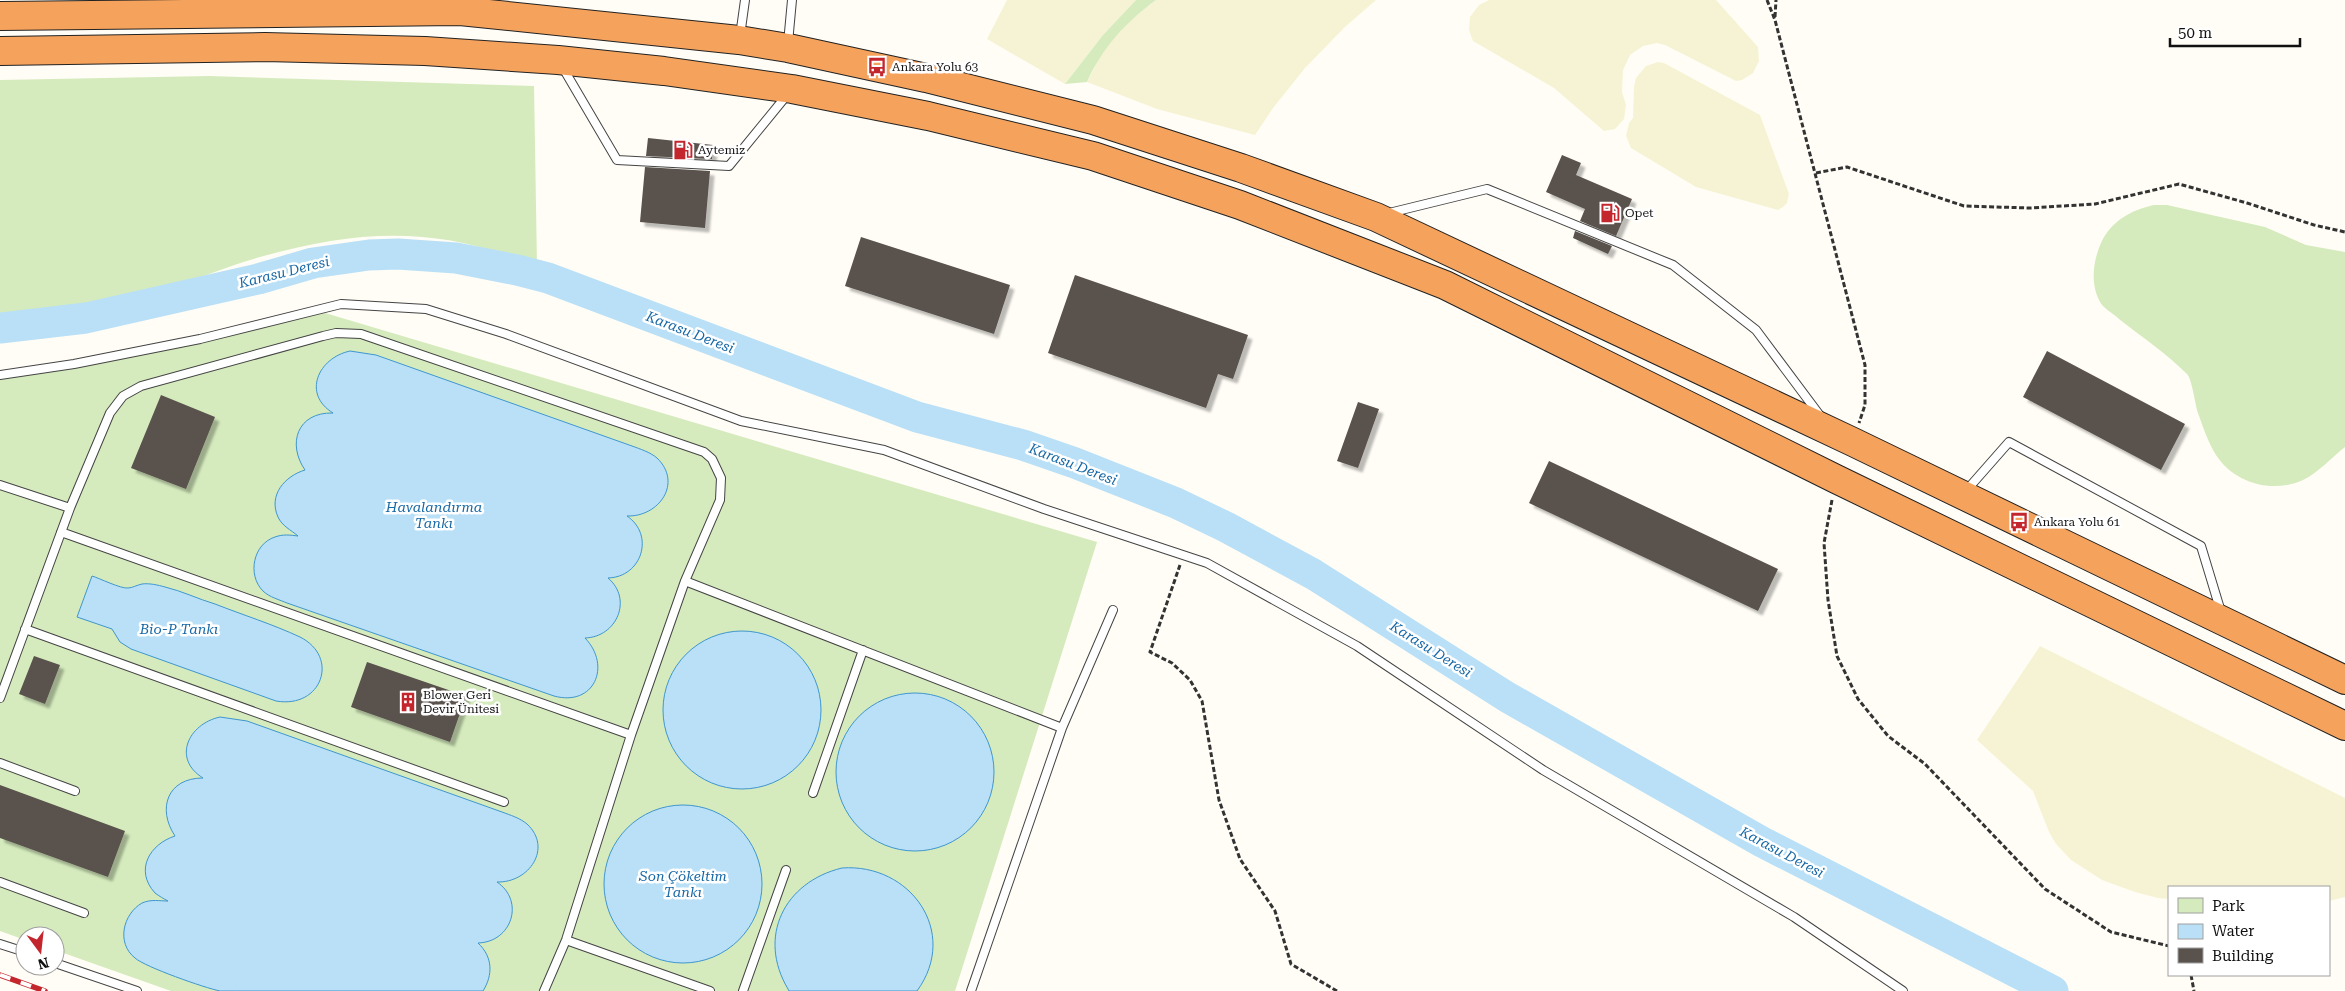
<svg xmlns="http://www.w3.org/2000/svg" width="2345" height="991" viewBox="0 0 2345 991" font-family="'Roboto Serif',serif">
	<defs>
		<filter id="shadow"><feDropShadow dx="4.5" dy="4.5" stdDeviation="1" flood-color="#0004"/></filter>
	</defs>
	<rect width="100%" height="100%" fill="#fffdf5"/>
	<path fill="#f6f3d4" d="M1007,0h129l-33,35 -38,49 -78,-45z
		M1156,0h220l-30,26 -41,42 -32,40 -18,27 -98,-26 -70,-27 15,-29 12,-16 14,-15z
		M1489,0h227l42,47 1,14 -6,12 -11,7 -6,1 -71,-36 -8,-2 -14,3 -13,9 -7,15 -1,22 4,13 -2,14 -9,10 -11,2 -50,-43 -81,-47 -4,-11 1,-13 9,-12z
		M1658,62l6,1 96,52 29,79 -2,9 -4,4 -5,3 -82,-23 -65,-39 -5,-12 3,-13 4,-5 1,-31 2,-9 10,-12z
		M2040,646l305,152v99l-16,4v-14h-160v12l-11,-1 -23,-6 -33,-12 -31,-20 -15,-16 -7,-12 -16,-41 -56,-51z"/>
	<path fill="#d5ebbd" d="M1136,0h20c-31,23 -53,47 -69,82l-22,2 38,-49z
		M209,76l325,10 3,181c-97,-42 -177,-38 -277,-10 -29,8 -55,19 -83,28 -58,19 -117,33 -177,43v-248z
		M2154,205h13l98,22 41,18 39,7v195c-13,10 -27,26 -42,33 -31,14 -69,3 -87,-25 -8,-13 -13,-28 -18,-42 -3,-9 -6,-34 -11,-39 -20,-20 -45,-37 -68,-55 -5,-5 -16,-11 -19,-17 -10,-18 -7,-41 1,-59 10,-22 30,-33 53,-38z
		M325,313l772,229 -142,449h-784l-116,-41v-14h-30v4l-25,-9v-559h21z"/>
	<path fill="#b9e0f7" stroke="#3f96cf" d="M350,351l26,4 256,91c8,3 18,6 25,12 26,25 2,59 -30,58 28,19 15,61 -19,62 25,21 9,59 -23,60 27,28 9,69 -31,58l-267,-93c-7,-3 -18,-6 -24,-12 -16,-16 -10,-47 12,-54 8,-3 15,-2 23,-1 -7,-6 -16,-10 -20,-19 -10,-22 7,-41 27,-47 -18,-26 -8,-58 28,-57 -31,-19 -15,-55 17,-62z
		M92,576c7,2 29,13 36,12 4,0 9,-3 14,-4 7,-1 16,1 23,3 17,4 33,12 50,17 28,11 57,20 85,33 40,20 22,72 -24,64l-145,-52 -11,-7 -8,-13 -35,-12z
		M663 710a79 79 0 1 1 158 0a79 79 0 1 1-158 0Z
		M836 772a79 79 0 1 1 158 0a79 79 0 1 1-158 0Z
		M220,717l27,4 255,91c8,3 18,6 25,12 26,24 2,59 -30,58 28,19 15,60 -19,61 15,14 15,32 5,48 -63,0 -125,0 -187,0 -21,0 -58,0 -76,0 -15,-3 -75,-24 -85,-33 -19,-15 -12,-44 7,-55 9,-4 18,-2 26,-2 -4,-2 -9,-5 -13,-8 -21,-23 -5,-49 20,-57 -18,-27 -8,-58 28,-58 -31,-19 -15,-54 17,-61z
		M604 884a79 79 0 1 1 158 0a79 79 0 1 1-158 0Z
		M842,868c68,-5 118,64 75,123h-128l-1,-2c-31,-52 -4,-107 54,-121z"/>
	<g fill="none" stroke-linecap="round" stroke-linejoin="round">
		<path stroke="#b9e0f7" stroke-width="31" d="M0,328l86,-10 172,-39 55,-16 56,-8 29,-1 58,4 61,12 31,8 369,139 106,28 52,18 101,40 50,24 87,47 194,123 255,145 291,149"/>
	</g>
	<path fill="#5a524d" filter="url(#shadow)" d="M648,138l65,7 -1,14 -66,-3z
		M1562,155l19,8 -5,12 56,24 -16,37 -36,-15 5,-12 -39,-17z
		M645,167l65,4 -5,57 -65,-6z
		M1575,231l37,15 -4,8 -35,-16z
		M861,237l149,48 -16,49 -149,-48z
		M1075,275l173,60 -15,44 -15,-5 -12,34 -158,-55z
		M2047,351l138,73 -24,46 -138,-73z
		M161,395l54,22 -29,72 -55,-21z
		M1358,402l21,7 -21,59 -21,-7z
		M1549,461l229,108 -20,42 -229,-108z
		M34,656l26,9 -15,39 -26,-10z
		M367,662l99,34 -16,46 -99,-35z
		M0,785l125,46 -17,46 -108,-39z"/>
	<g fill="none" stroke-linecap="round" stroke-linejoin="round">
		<defs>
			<path id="lane" d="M740,36l5,-36
				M788,43l4,-43
				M563,68l54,92 112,6 58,-71
				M1389,213l98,-24 186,76 83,65 65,87
				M0,375l74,-11 126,-25 141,-35 85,5 80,25 235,87 143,29 160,59 163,54 150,83 186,124 251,147 109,74
				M0,485l70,23
				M1965,492l44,-50 192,104 20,66
				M61,532l570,203
				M685,581l377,147
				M25,629l479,173
				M0,698l70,-190 40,-95 13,-17 18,-10 182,-50 13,-3 25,1 343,118 8,7 9,19 -1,22 -35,81 -54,154 -65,205 -22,51
				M0,763l75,28
				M813,793l50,-143
				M0,882l84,31
				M566,940l144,51
				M0,944l25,8
				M55,963l82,28
				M743,991l43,-121
				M971,991l91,-263 51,-118"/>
			<path id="highway" d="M0,16l460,-5 279,29 49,8 138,30 167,42 148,48 135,49 477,225 492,238
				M0,51l265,-4 160,4 133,9 106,11 128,18 136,27 165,40 147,49 205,80 391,194 509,247"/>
		</defs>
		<use href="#lane" stroke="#444" stroke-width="10"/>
		<use href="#highway" stroke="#222" stroke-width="30"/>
		<path stroke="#333" stroke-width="3" stroke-dasharray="5 2.5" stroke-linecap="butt" d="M1767,0l8,20 90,345v40l-6,18
			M1775,17l1,-17
			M1816,173l31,-6 117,39 66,2 65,-4 84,-20 68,19 67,22 31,7
			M1832,500l-8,43 4,57 9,56 21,43 30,37 37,28 120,125 66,43 58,14
			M1180,565l-30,87 22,11 18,17 12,21 17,99 21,59 35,52 16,53 46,27
			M2191,975l3,16"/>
		<use href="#lane" stroke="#fff" stroke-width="8"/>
		<use href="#highway" stroke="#f5a25d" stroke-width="28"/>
		<defs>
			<path id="rail" d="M0,975l45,16"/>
		</defs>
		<use href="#rail" stroke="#c4262e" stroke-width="5.5"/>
		<use href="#rail" stroke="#fff" stroke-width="4" stroke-dasharray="11" stroke-linecap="butt"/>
	</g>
	<defs>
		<symbol id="bus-bare" viewBox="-9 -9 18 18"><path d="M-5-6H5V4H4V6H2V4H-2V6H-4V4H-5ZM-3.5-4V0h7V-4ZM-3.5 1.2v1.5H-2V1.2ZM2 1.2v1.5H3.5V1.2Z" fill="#c4262e" stroke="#fff" stroke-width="2.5" paint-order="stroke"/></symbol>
		<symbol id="fuel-bare" viewBox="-9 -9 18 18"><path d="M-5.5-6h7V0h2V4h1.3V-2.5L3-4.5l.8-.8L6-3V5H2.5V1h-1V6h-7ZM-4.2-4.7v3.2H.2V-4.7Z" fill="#c4262e" stroke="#fff" stroke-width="2.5" paint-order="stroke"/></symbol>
		<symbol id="building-bare" viewBox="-9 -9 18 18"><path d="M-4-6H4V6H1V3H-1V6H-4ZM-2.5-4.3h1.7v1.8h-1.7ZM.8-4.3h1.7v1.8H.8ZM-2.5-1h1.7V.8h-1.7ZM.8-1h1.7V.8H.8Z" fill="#c4262e" stroke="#fff" stroke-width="2.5" paint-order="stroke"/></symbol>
	</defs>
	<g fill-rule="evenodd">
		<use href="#bus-bare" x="863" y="53" width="28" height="28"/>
		<use href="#fuel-bare" x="669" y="136" width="28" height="28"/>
		<use href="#fuel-bare" x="1596" y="199" width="28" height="28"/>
		<use href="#bus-bare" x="2005" y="508" width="28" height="28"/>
		<use href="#building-bare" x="394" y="688" width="28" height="28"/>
	</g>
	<g text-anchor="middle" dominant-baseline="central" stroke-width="5" stroke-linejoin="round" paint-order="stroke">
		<g font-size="12" fill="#111" stroke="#fff" text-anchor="start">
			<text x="892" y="67">Ankara Yolu 63</text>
			<text x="698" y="150">Aytemiz</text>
			<text x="1625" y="213">Opet</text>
			<text x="2034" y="522">Ankara Yolu 61</text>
			<text x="423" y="695">Blower Geri<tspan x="423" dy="14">Devir Ünitesi</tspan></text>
		</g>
		<g font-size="14" font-style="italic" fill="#1768a6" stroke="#fff">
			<text transform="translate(284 272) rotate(-14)">Karasu Deresi</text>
			<text transform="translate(690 332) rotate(21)">Karasu Deresi</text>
			<text transform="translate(1073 464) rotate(21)">Karasu Deresi</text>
			<text x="434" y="507">Havalandırma<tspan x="434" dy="16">Tankı</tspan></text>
			<text x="179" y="629">Bio-P Tankı</text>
			<text transform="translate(1431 649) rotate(32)">Karasu Deresi</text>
			<text transform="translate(1782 852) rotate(28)">Karasu Deresi</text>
			<text x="683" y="876">Son Çökeltim<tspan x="683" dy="16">Tankı</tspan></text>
		</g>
	</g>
	<rect x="2168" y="886" width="162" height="90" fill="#ffffff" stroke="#a0a0a0"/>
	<rect x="2178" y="898" width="25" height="15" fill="#d5ebbd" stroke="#a0a0a0"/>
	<text x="2212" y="911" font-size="15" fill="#111111">Park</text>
	<rect x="2178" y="924" width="25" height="15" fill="#b9e0f7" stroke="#a0a0a0"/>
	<text x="2212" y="936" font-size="15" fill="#111111">Water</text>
	<rect x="2178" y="948" width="25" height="15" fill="#5a524d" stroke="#a0a0a0"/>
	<text x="2212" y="961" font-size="15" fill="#111111">Building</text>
	<g transform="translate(40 951) rotate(165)"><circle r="24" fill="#ffffff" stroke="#a0a0a0"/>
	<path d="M0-4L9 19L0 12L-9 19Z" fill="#c4262e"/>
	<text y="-8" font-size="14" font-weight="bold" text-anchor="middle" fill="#111111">N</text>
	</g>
	<path d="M2170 38v8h130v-8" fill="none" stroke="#111111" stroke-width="2.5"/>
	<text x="2178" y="38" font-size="15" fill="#111111" stroke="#ffffff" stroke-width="4" paint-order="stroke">50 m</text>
</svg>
